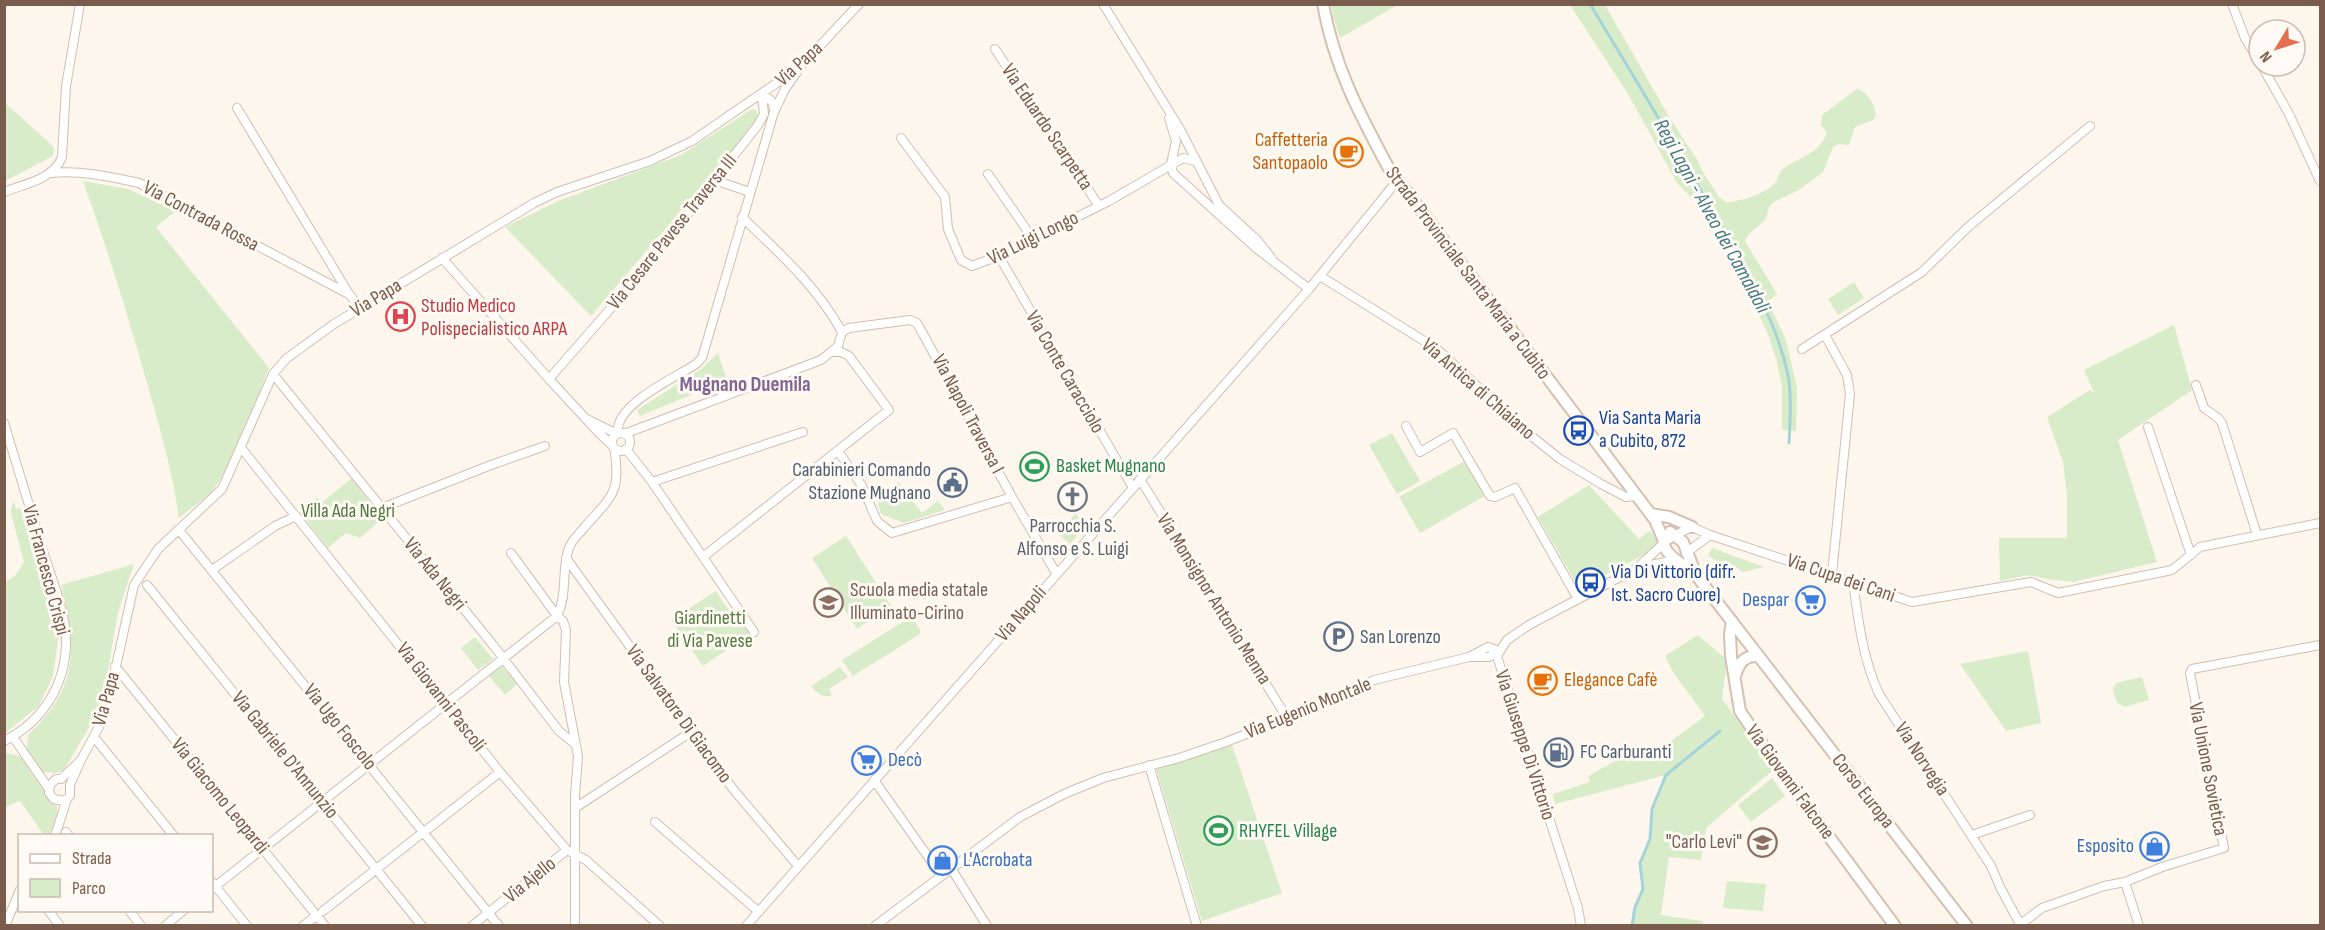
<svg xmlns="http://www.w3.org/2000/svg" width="2325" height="930" viewBox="0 0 2325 930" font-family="'Sofia Sans Condensed',sans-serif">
	<rect width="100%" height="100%" fill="#fdf6ec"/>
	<path fill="#d8ecc9" d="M1332,5v-1l66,1 -58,33 -7,-22z
		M1570,5h35l63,110 28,43 8,16 15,23 7,5c13,0 39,-8 48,-18 5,-5 4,-12 10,-16 16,-11 36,-15 43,-35l-6,-8 1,-10 35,-26c10,3 18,15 19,26l-3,5 -18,7 -6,18 -10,-1 -6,3 -10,25 -24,18 -25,12 -5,5 -3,12 -18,16 -3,6 32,53 -9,7 18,39 11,48 -1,43 -14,-1v-44l-6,-28 -9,-26 -27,-55 -41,-72 -22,-22 -49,-89z
		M5,103l49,44 -1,9 -48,25z
		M752,109l4,1 2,5 -5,11 -162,190 -86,-89 53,-26 123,-46z
		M83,181l45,8 48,22 -20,16 113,141 -39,97 -19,28 -32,25c-6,-44 -18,-86 -30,-128 -20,-71 -41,-140 -66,-209z
		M1854,282l10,16 -26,17 -10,-16z
		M2174,325l18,65 -74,50 39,122 -84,20 -26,-3 -19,-4 -28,6 -1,-43h68v-42l-4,-34 -16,-45 43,-27 4,3 -10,-23z
		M718,353l9,27 -87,36 -3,-6 64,-41z
		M1392,433l28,48 -23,13 -28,-49z
		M1465,461l20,35 -65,37 -21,-36z
		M352,478l30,41 -22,19 -14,-5 -18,15 -28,-36 17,-14 5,4z
		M898,482l24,31 16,-12 7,9 -41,13 -23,-9 -4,-16z
		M1589,485l50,54 11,-8 9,12 -15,12 -65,33 -41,-71z
		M14,501l2,8 6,-1 37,125 -6,43 -14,30 -34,27v-151l10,-6 9,-14 -13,-49v-6z
		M1075,514l12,11 -17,19 -12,-10z
		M846,536l45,70 -34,23 -45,-71z
		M1712,548l52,19 -21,5 -17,-11h-9l-9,-5z
		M134,564l-16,48 -13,76 -11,31 -30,51 -9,3 -12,-1 -16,-23 1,-14c52,-48 48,-87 33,-150z
		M716,591l15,23 9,3 11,16 -48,33 -32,-46z
		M912,616l8,14v4l-67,42 -11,-16z
		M1698,635l29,25 -5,39 51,71 -67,58 -5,32 -32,-3 -8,58 42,6v4h-71l3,-18 8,-18 -4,-25 11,-25 2,-30 14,-34 -111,29 -2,-10 37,-12 -2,-6 56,-31 5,12 56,-41 -32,-44 -8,-16z
		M475,637l18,22 -15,11 -17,-22z
		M2028,651l13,72 -35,8 -46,-67z
		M502,666l15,18 -12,11 -16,-19z
		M840,667l8,10 -19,12 3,6c-9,4 -16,-3 -21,-9z
		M2142,677l7,23 -24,7 -8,-4 -4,-14 3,-6z
		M1232,745l50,148 -80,28 -46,-152z
		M5,753l15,3 30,43 7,7v10l-8,19h-5l-24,-34 -15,6z
		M1772,778l13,18 -34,26 -13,-17z
		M1727,881l39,3 -3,27 -40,-3z"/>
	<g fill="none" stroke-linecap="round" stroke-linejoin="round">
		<path stroke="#a5d3da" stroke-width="3" d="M1590,4c46,76 92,152 135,229 25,46 52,90 63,142 4,22 2,46 1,68
			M1632,926l3,-19 8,-18 -3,-26 10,-24 2,-30 14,-34 54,-44"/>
		<defs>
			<path id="street" d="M1103,4l77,125 39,76 39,36 14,18
				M2232,4l13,34 14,23
				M995,49l104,157
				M2262,66l27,48 31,67
				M237,108l112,186
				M1169,118l7,23 -5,23 2,9 83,75 53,41
				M901,138l44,59 3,32 13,31 11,6 29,-11 108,-54 74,-43 12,3
				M52,173c29,-3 59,4 87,10l202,107 9,5 10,13
				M988,174l45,65
				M714,180l36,12
				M4,192c21,-8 50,-13 58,-35l4,-71 14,-82
				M742,217c38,37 74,68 100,115
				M1001,255l-1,3 133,230
				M442,258l107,121 50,54 14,13
				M1320,276l117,73 93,86 30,24 41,25 25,13 10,-1
				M842,332l7,-4 61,-8 7,3 95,174 44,76
				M1825,335l22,40 3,19 -18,180
				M1802,349l120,-77 46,-45 122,-101
				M273,374l220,271 66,86 17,14
				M549,379l89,-102 120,-152 6,-11 -2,-19c9,4 12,7 12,17
				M2196,385l8,23 14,10 4,5 35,112
				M589,420l28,14
				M4,423c12,39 24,78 36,118 8,29 25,67 26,97 1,45 -22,83 -62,103
				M1406,426l14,26 33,-19 37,63 5,1 20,-9 63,111
				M2148,427l43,128
				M612 442a9 9 0 1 1 18 0a9 9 0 1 1-18 0Z
				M618,434c-5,-29 57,-56 78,-70l6,-6 72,-246 11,-23 12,-17
				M624,434l197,-74 17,-14 4,-14
				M242,449l258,323 67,78 19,10 74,66
				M626,449l26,33 102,150
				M838,451l24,35 15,35 15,12 120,-36
				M1140,479l147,239
				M652,482l151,-50
				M382,508l109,-43 54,-19
				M179,530l320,396
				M1675,535l17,-8 18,8 202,67 119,-20 27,11 114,-23 28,-23 120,-24
				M511,553l46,63 6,5 3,9 -2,52 14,74 -3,40v130
				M1686,553l24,-18
				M703,557l186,-147 -40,-54 -8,-4h-9
				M566,558l167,231 65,77
				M1638,567l25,-23
				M212,570l63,-44 21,-10
				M1853,581c5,38 10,79 26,113l112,172 10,23 20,37
				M147,585l275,341
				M115,666l210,260
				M13,737l36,52
				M94,737l80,99
				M81,760l-20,19h-5l-6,6 -1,8 5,6 10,2 6,-5v-11l11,-25 21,-39 5,-14 27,-122 24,-36 64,-60 51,-115 14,-16 47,-34 200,-121 23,-11 93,-31 42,-20 108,-74 59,-63
				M1149,765l48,161
				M874,780l67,95
				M575,808l116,-76
				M655,822l104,90
				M66,832l3,4
				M424,832l76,-60
				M1972,835l58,-20
				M55,836l12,-37
				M951,868l36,58
				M212,882l35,44
				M2125,882l14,44
				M212,889l345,-273c11,-22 4,-46 12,-68 3,-8 9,-13 14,-19 28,-33 39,-34 31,-82
				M493,909l74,-59
				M48,910l12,16
				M129,910l12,16
				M323,911l98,-77
				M5,926l15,-36
				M165,926l19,-16
				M303,926l14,-11
				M472,926l17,-14
				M746,926l563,-637 88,-108
				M875,926l145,-109 44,-23 39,-16 76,-20 47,-16 108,-43 40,-19 95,-23h20l10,-6 -11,-4 -19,10
				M1581,926l-3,-18 -81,-252 10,-16 22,-15 108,-57 38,-8
				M2018,926l24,-18 62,-22 21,-4 37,-15 62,-19 -34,-175 2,-4 128,-24"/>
			<path id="secondary" d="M1323,4c11,62 36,109 65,163l267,353 9,21
				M1650,514l19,3 23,10
				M1670,532l13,10 12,30
				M1673,535l-9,6c-1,15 22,24 32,34l271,351
				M1732,621l-2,13 1,22 9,55 39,58 116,157
				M1735,676c4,-13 9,-21 24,-20"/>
		</defs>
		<use href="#street" stroke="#d1beb0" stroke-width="10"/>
		<use href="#secondary" stroke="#d6c0b0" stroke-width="14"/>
		<use href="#street" stroke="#fff" stroke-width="8"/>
		<use href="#secondary" stroke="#fff" stroke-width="10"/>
	</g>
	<defs>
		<symbol id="cafe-ring" viewBox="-11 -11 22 22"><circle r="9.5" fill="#fffaf3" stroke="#e8710a" stroke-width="1.5"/><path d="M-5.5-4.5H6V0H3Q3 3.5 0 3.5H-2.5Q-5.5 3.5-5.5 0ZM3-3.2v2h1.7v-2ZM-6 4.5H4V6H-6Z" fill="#e8710a"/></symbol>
		<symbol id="hospital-ring" viewBox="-11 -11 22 22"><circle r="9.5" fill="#fffaf3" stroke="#e0444e" stroke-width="1.5"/><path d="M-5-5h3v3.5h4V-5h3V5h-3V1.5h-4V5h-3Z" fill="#e0444e"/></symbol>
		<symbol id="bus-ring" viewBox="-11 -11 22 22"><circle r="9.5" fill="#fffaf3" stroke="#1a4fb4" stroke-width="1.5"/><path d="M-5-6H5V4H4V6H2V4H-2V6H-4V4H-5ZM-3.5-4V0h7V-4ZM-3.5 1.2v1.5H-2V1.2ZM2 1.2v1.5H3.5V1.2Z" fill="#1a4fb4"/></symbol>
		<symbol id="stadium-ring" viewBox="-11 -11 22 22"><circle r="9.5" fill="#fffaf3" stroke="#2e9e5b" stroke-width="1.5"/><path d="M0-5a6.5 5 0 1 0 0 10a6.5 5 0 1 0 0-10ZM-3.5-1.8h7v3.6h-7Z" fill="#2e9e5b"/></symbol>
		<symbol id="civic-ring" viewBox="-11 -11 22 22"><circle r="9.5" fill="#fffaf3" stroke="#5c6f8a" stroke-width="1.5"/><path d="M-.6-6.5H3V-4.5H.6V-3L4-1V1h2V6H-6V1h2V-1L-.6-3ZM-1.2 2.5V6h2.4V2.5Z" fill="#5c6f8a"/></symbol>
		<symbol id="church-ring" viewBox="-11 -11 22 22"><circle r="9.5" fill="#fffaf3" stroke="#6b7280" stroke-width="1.5"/><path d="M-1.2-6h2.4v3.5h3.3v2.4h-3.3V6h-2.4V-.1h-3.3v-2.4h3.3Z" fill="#6b7280"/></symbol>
		<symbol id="supermarket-ring" viewBox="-11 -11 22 22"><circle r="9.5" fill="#fffaf3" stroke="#3f7fe0" stroke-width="1.5"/><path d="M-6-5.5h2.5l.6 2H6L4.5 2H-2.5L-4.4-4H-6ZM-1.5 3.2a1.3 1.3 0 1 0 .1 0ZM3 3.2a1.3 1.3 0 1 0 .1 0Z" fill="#3f7fe0"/></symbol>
		<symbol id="school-ring" viewBox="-11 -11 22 22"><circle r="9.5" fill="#fffaf3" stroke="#8d6e63" stroke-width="1.5"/><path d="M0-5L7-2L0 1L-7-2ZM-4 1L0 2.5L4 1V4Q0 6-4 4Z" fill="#8d6e63"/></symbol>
		<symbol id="parking-ring" viewBox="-11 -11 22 22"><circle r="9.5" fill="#fffaf3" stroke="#5c6f8a" stroke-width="1.5"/><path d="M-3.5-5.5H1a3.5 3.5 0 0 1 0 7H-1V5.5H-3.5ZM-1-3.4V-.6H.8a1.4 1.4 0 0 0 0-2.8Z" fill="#5c6f8a"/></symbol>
		<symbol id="fuel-ring" viewBox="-11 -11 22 22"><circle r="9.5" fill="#fffaf3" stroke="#5c6f8a" stroke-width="1.5"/><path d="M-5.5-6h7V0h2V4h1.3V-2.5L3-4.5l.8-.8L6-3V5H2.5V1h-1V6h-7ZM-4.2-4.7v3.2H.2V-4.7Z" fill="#5c6f8a"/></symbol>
		<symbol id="shop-ring" viewBox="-11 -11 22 22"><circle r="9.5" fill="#fffaf3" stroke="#3f7fe0" stroke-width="1.5"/><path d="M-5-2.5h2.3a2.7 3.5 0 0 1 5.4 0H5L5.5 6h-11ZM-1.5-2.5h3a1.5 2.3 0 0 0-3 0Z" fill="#3f7fe0"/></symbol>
	</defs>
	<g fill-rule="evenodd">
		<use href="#cafe-ring" x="1332" y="136" width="33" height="33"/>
		<use href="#hospital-ring" x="384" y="300" width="33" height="33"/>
		<use href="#bus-ring" x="1562" y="414" width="33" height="33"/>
		<use href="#stadium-ring" x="1018" y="450" width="33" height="33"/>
		<use href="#civic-ring" x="936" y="466" width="33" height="33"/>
		<use href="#church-ring" x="1056" y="480" width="33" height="33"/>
		<use href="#bus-ring" x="1574" y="566" width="33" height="33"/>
		<use href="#supermarket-ring" x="1794" y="584" width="33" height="33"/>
		<use href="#school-ring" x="812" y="586" width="33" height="33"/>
		<use href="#parking-ring" x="1322" y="620" width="33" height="33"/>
		<use href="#cafe-ring" x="1526" y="664" width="33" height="33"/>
		<use href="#fuel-ring" x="1542" y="736" width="33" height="33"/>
		<use href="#supermarket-ring" x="850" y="744" width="33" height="33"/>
		<use href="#stadium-ring" x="1202" y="814" width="33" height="33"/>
		<use href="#school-ring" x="1746" y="826" width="33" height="33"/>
		<use href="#shop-ring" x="2138" y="830" width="33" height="33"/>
		<use href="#shop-ring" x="926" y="844" width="33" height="33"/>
	</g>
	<g text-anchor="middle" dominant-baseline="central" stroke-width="6" stroke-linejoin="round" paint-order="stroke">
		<g font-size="20" fill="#7a5c4d" stroke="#fffaf3">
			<text transform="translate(799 64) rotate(-42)">Via Papa</text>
			<text transform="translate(1047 127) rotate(56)">Via Eduardo Scarpetta</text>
			<text transform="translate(201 216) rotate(28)">Via Contrada Rossa</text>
			<text transform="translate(672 232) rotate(-51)">Via Cesare Pavese Traversa III</text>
			<text transform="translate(1033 238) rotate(-26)">Via Luigi Longo</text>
			<text transform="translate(1468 273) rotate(53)">Strada Provinciale Santa Maria a Cubito</text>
			<text transform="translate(376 298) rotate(-31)">Via Papa</text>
			<text transform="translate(1065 372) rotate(60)">Via Conte Caracciolo</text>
			<text transform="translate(1478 389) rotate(41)">Via Antica di Chiaiano</text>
			<text transform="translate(968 414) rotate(62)">Via Napoli Traversa I</text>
			<text transform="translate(46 570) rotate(75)">Via Francesco Crispi</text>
			<text transform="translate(435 574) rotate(51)">Via Ada Negri</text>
			<text transform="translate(1841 578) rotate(19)">Via Cupa dei Cani</text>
			<text transform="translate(1214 599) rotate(58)">Via Monsignor Antonio Menna</text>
			<text transform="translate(1021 614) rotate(-49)">Via Napoli</text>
			<text transform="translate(441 697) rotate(52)">Via Giovanni Pascoli</text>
			<text transform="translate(106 699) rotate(-74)">Via Papa</text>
			<text transform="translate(1308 708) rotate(-22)">Via Eugenio Montale</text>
			<text transform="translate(679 714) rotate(54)">Via Salvatore Di Giacomo</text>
			<text transform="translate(340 727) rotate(51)">Via Ugo Foscolo</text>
			<text transform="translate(1525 745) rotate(72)">Via Giuseppe Di Vittorio</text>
			<text transform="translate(285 755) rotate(51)">Via Gabriele D'Annunzio</text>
			<text transform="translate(1922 759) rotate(57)">Via Norvegia</text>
			<text transform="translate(2208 769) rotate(79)">Via Unione Sovietica</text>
			<text transform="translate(1790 782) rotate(54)">Via Giovanni Falcone</text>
			<text transform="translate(1863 791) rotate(52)">Corso Europa</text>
			<text transform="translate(220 796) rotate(51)">Via Giacomo Leopardi</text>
			<text transform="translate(530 880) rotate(-39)">Via Ajello</text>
		</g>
		<g font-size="20" fill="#c56008" stroke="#fffaf3" text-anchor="end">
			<text x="1328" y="140">Caffetteria<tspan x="1328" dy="23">Santopaolo</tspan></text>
			<text x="1564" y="680" text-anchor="start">Elegance Cafè</text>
		</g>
		<g font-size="20" fill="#be3a42" stroke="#fffaf3" text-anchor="start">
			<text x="421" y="306">Studio Medico<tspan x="421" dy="23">Polispecialistico ARPA</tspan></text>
		</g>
		<g font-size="20" fill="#164399" stroke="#fffaf3" text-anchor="start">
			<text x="1599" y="418">Via Santa Maria<tspan x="1599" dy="23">a Cubito, 872</tspan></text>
			<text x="1611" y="572">Via Di Vittorio (difr.<tspan x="1611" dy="23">Ist. Sacro Cuore)</tspan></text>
		</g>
		<g font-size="20" fill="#27864d" stroke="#fffaf3" text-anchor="start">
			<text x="1056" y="466">Basket Mugnano</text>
			<text x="1239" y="831">RHYFEL Village</text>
		</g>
		<g font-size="20" fill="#4e5e75" stroke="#fffaf3" text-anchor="start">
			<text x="931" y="470" text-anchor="end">Carabinieri Comando<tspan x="931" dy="23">Stazione Mugnano</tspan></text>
			<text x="1360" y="637">San Lorenzo</text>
			<text x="1580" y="752">FC Carburanti</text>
		</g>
		<g font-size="20" fill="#537a41" stroke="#fffaf3">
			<text x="348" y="511">Villa Ada Negri</text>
			<text x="710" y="618">Giardinetti<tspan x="710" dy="23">di Via Pavese</tspan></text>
		</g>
		<g font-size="20" fill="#5b616d" stroke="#fffaf3">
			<text x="1073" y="526">Parrocchia S.<tspan x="1073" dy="23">Alfonso e S. Luigi</tspan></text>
		</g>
		<g font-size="20" fill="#785e54" stroke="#fffaf3" text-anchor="start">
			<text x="850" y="590">Scuola media statale<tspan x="850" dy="23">Illuminato-Cirino</tspan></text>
			<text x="1742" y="842" text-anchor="end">"Carlo Levi"</text>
		</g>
		<g font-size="20" fill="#366cbe" stroke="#fffaf3" text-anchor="end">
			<text x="1789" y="600">Despar</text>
			<text x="888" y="760" text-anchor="start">Decò</text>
			<text x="2134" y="846">Esposito</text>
			<text x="963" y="860" text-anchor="start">L'Acrobata</text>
		</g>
		<g font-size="21" font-style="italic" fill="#437c86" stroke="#fffaf3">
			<text transform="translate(1712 216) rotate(61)">Regi Lagni - Alveo dei Camaldoli</text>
		</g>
		<g font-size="21" font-weight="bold" fill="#846695" stroke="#fffaf3">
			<text x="745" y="384">Mugnano Duemila</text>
		</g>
	</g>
	<rect width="2325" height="930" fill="none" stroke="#7a5c4d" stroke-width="12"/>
	<rect x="18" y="834" width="195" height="78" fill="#fffaf3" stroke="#cabbb1" stroke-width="1.5"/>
	<rect x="30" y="854" width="30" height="9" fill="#ffffff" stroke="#cabbb1" stroke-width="1.5"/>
	<text x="72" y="864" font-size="18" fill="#7a5c4d">Strada</text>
	<rect x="30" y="879" width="30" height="18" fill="#d8ecc9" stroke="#cabbb1" stroke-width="1.5"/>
	<text x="72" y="894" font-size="18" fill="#7a5c4d">Parco</text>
	<g transform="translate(2277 48) rotate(232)"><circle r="28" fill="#fffaf3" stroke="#cabbb1" stroke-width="1.5"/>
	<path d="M0-4.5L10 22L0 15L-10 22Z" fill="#e76f51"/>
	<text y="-9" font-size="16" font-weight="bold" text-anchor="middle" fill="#7a5c4d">N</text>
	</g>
</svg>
